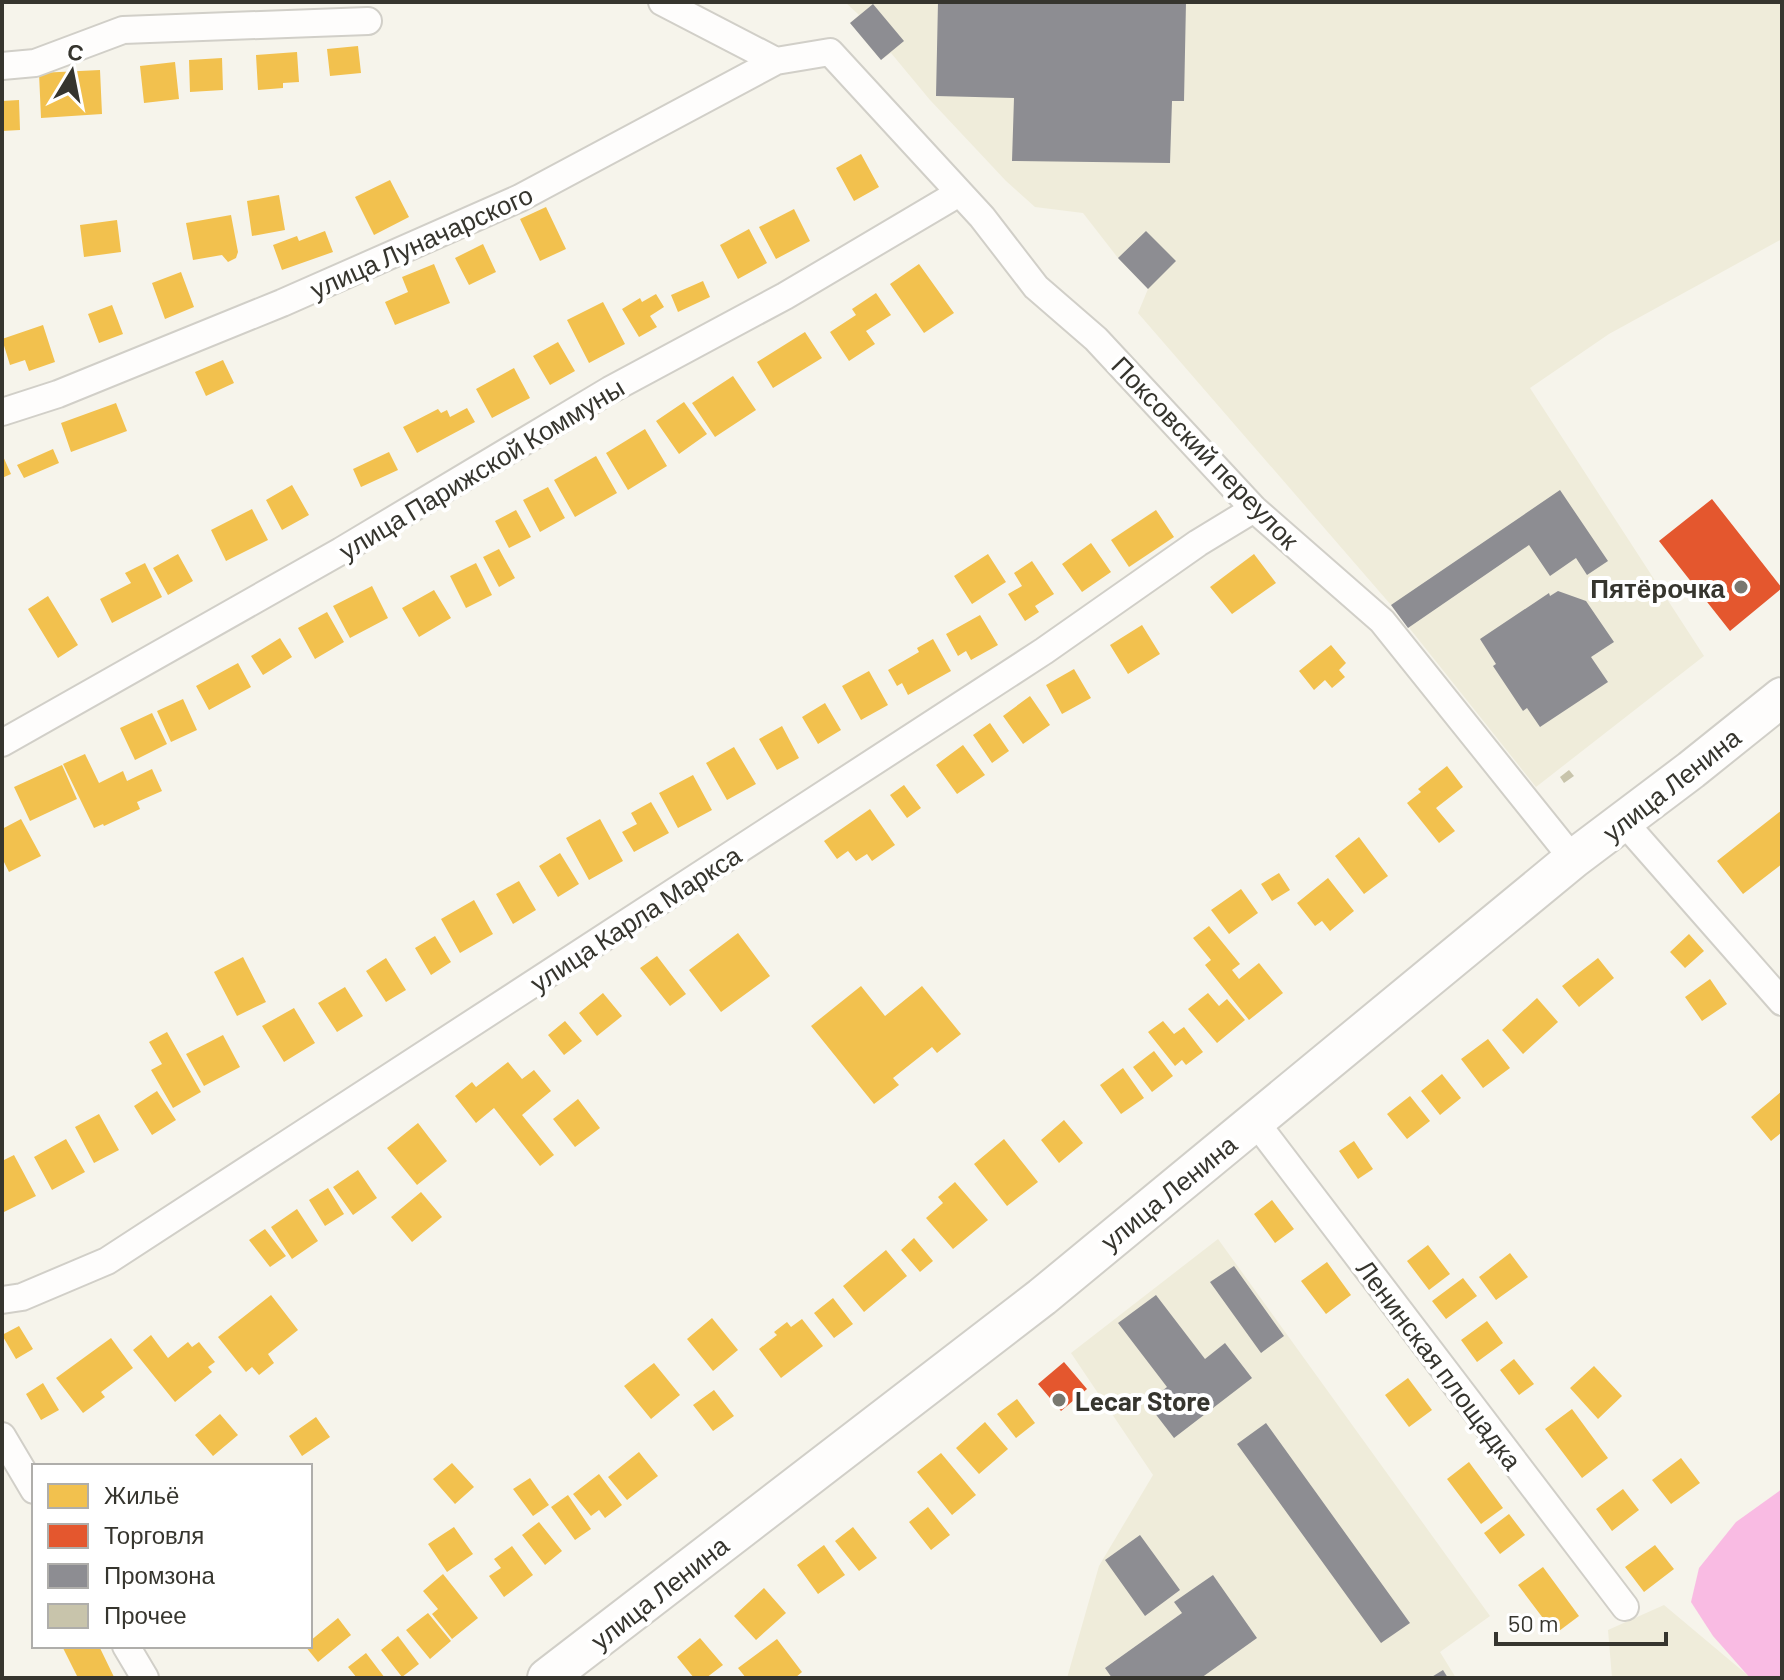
<svg xmlns="http://www.w3.org/2000/svg" width="1784" height="1680" viewBox="0 0 1784 1680" font-family="Barlow,sans-serif">
	<rect width="100%" height="100%" fill="#f6f4eb"/>
	<path fill="#efecda" d="M845,2h937v237l-173,95 -79,54 174,268 -168,131 -145,-182 -253,-292 10,-24 -30,-31 -35,-45 -48,-6 -29,-26 -76,-81 -39,-47 -10,7 -31,-37 9,-8z
		M1218,1239l272,377 -50,36 16,26h-389l32,-112 54,-91 -82,-122z
		M1664,1605l87,73h-139l-4,-48z"/>
	<path fill="#f9bbe3" d="M1782,1489v189h-32l-37,-42 -22,-34 8,-34 37,-46z"/>
	<path fill="#f2c14e" d="M358,46l3,27 -31,3 -3,-27z
		M297,52l2,30 -16,1v5l-25,2 -2,-35z
		M222,58l1,32 -33,2 -1,-32z
		M175,62l4,37 -35,4 -4,-37z
		M100,70l2,44 -61,4 -2,-45z
		M19,100l1,30 -18,1v-30z
		M861,154l18,33 -25,14 -18,-33z
		M390,180l19,37 -35,18 -19,-38z
		M279,195l6,35 -33,6 -5,-35z
		M546,207l20,42 -26,12 -20,-42z
		M794,209l16,32 -34,18 -17,-32z
		M231,215l7,37 -2,6 -8,4 -6,-7 -29,5 -7,-37z
		M117,220l4,32 -37,5 -4,-32z
		M749,229l18,34 -29,16 -18,-34z
		M325,231l8,21 -51,18 -9,-25 24,-9 2,5z
		M483,244l13,28 -27,13 -14,-27z
		M434,264l16,39 -55,22 -10,-23 23,-10 -6,-15z
		M919,264l35,49 -30,20 -34,-49z
		M181,272l13,35 -29,12 -13,-36z
		M703,281l7,16 -32,15 -7,-17z
		M876,293l15,22 -25,16 9,13 -26,17 -19,-29 26,-17 -4,-6z
		M656,294l8,13 -14,9 7,11 -18,10 -17,-28 18,-11 2,4z
		M603,302l22,42 -36,19 -22,-43z
		M112,305l11,29 -24,9 -11,-29z
		M43,325l12,37 -26,9 -4,-11 -15,5 -8,-26z
		M805,332l17,26 -49,30 -16,-26z
		M558,342l17,29 -25,14 -17,-29z
		M223,360l11,23 -28,13 -11,-24z
		M514,368l16,30 -38,20 -16,-29z
		M733,376l23,34 -41,27 -23,-34z
		M684,402l23,32 -28,20 -23,-33z
		M116,403l11,28 -56,21 -10,-29z
		M467,408l8,14 -58,31 -14,-26 35,-18 3,4 6,-3 3,7z
		M645,429l22,37 -39,24 -22,-37z
		M53,449l6,14 -35,15 -7,-13z
		M389,452l9,18 -37,17 -8,-18z
		M2,454l9,20 -9,4z
		M596,456l21,37 -42,24 -21,-37z
		M292,485l17,30 -27,15 -16,-30z
		M548,487l17,31 -25,14 -17,-32z
		M252,509l16,31 -42,21 -15,-31z
		M516,510l15,27 -22,11 -14,-27z
		M1156,510l18,27 -45,30 -18,-27z
		M1091,543l20,29 -29,20 -20,-28z
		M499,549l16,29 -16,9 -16,-30z
		M178,554l15,27 -25,14 -15,-27z
		M988,554l18,28 -34,22 -18,-28z
		M1254,554l22,29 -44,31 -22,-27z
		M1032,561l22,33 -19,12 4,6 -14,9 -17,-27 14,-8 -8,-13z
		M145,563l17,34 -50,26 -12,-24 31,-16 -6,-10z
		M476,563l16,32 -26,13 -16,-32z
		M372,586l16,32 -38,20 -17,-32z
		M434,590l17,28 -32,19 -17,-29z
		M48,596l30,49 -20,13 -30,-49z
		M327,612l17,30 -29,17 -17,-31z
		M980,615l18,30 -27,15 -5,-9 -8,5 -12,-22z
		M1142,625l18,29 -32,20 -18,-29z
		M280,638l12,19 -29,18 -12,-19z
		M933,639l18,32 -43,24 -6,-12 -5,3 -9,-16 31,-18 -2,-4z
		M1331,645l15,18 -7,7 6,7 -13,11 -7,-8 -11,10 -15,-19z
		M238,663l13,24 -42,23 -13,-24z
		M1074,669l17,29 -29,16 -16,-29z
		M869,671l19,34 -27,15 -19,-34z
		M1030,696l20,29 -27,19 -20,-28z
		M183,699l14,31 -26,12 -14,-31z
		M825,703l16,27 -23,14 -16,-27z
		M152,713l15,31 -32,16 -15,-32z
		M990,723l19,28 -17,12 -19,-28z
		M782,726l17,32 -22,12 -18,-31z
		M963,745l22,30 -28,19 -21,-29z
		M734,747l22,37 -29,16 -21,-37z
		M85,754l14,29 24,-12 4,10 25,-12 10,22 -25,11 3,7 -36,17 -1,-2 -9,4 -31,-64z
		M62,765l15,34 -47,22 -16,-34z
		M1447,766l16,21 -27,21 19,23 -16,12 -32,-40 14,-11 -3,-3z
		M693,775l19,35 -34,18 -19,-35z
		M904,785l17,23 -14,10 -17,-23z
		M651,802l18,31 -35,19 -12,-20 15,-8 -6,-11z
		M870,809l25,36 -23,16 -5,-7 -11,7 -8,-10 -11,8 -13,-18z
		M1782,810v54l-39,30 -26,-33z
		M21,819l20,37 -32,16 -7,-14v-29z
		M600,819l23,42 -34,19 -23,-42z
		M1359,837l29,39 -24,18 -29,-38z
		M560,853l19,31 -21,13 -19,-31z
		M1279,873l11,17 -18,11 -11,-17z
		M1328,878l26,33 -24,20 -8,-10 -7,5 -18,-23z
		M519,881l17,29 -23,14 -17,-30z
		M1241,889l17,24 -29,21 -18,-24z
		M474,900l19,34 -33,19 -19,-34z
		M1209,926l31,38 -8,6 7,9 20,-16 24,30 -34,27 -44,-55 6,-5 -18,-22z
		M738,933l32,43 -49,36 -32,-42z
		M1689,934l15,17 -19,17 -15,-16z
		M435,936l16,26 -20,13 -16,-27z
		M657,956l29,38 -16,12 -30,-38z
		M243,957l23,45 -29,14 -23,-44z
		M386,958l20,32 -20,12 -20,-31z
		M1598,958l16,20 -35,29 -17,-21z
		M1710,979l17,25 -25,17 -17,-24z
		M861,986l24,30 37,-30 39,48 -24,19 -5,-6 -39,31 6,7 -25,19 -63,-78z
		M345,987l18,29 -26,16 -19,-29z
		M603,993l19,23 -25,20 -18,-23z
		M1208,993l11,13 8,-7 18,21 -28,23 -29,-34z
		M1537,998l21,24 -35,32 -21,-24z
		M294,1008l21,35 -31,19 -22,-36z
		M565,1021l17,20 -18,14 -16,-20z
		M1163,1021l11,13 10,-7 19,25 -17,13 -4,-5 -7,6 -27,-34z
		M167,1032l34,60 -28,16 -22,-38 11,-6 -13,-22z
		M223,1035l17,32 -36,19 -18,-32z
		M1488,1039l22,29 -27,20 -22,-29z
		M1154,1051l19,25 -21,16 -19,-25z
		M508,1062l14,17 12,-9 17,21 -29,24 32,40 -14,11 -46,-58 -18,15 -21,-27 17,-14 4,5z
		M1123,1068l21,30 -23,16 -21,-29z
		M1442,1074l19,24 -21,17 -19,-24z
		M157,1091l19,29 -24,15 -18,-29z
		M1782,1091v41l-11,9 -20,-24z
		M1410,1096l20,25 -23,18 -20,-25z
		M578,1099l22,29 -25,19 -22,-28z
		M99,1114l20,36 -25,13 -19,-36z
		M1064,1120l19,23 -24,20 -18,-23z
		M418,1123l29,38 -30,24 -30,-37z
		M66,1139l19,33 -33,18 -18,-33z
		M1004,1139l34,43 -31,24 -33,-42z
		M1354,1141l19,28 -15,10 -19,-28z
		M14,1155l22,41 -34,17v-52z
		M358,1170l19,28 -24,17 -20,-28z
		M955,1182l33,38 -35,29 -27,-31 17,-15 -5,-6z
		M328,1188l16,26 -19,12 -16,-26z
		M421,1192l21,25 -30,25 -21,-25z
		M1272,1200l22,29 -19,14 -21,-29z
		M297,1209l21,32 -26,18 -21,-32z
		M265,1229l21,27 -16,11 -21,-27z
		M914,1238l19,23 -13,11 -19,-22z
		M1428,1245l22,29 -21,16 -22,-29z
		M886,1250l21,26 -43,36 -21,-26z
		M1510,1253l18,24 -32,23 -17,-23z
		M1327,1262l24,33 -25,19 -25,-33z
		M1463,1278l14,18 -31,23 -14,-18z
		M271,1295l27,35 -30,24 6,9 -15,12 -7,-8 -6,5 -28,-35z
		M833,1298l20,26 -19,14 -20,-25z
		M712,1318l26,32 -25,21 -26,-32z
		M802,1319l21,27 -42,32 -22,-29 18,-14 -3,-3 13,-10 4,5z
		M1487,1321l16,22 -26,19 -16,-22z
		M19,1326l14,23 -17,10 -14,-24z
		M151,1335l17,23 20,-16 4,5 7,-5 16,20 -7,5 4,5 -37,30 -42,-52z
		M111,1338l22,30 -32,24 4,5 -22,16 -27,-35z
		M1514,1359l20,25 -15,11 -19,-25z
		M654,1363l26,32 -29,24 -27,-33z
		M1594,1366l28,30 -24,23 -28,-31z
		M1408,1378l24,32 -23,17 -24,-32z
		M43,1383l16,27 -18,10 -15,-26z
		M714,1390l20,26 -21,15 -20,-26z
		M1017,1399l18,24 -19,15 -19,-24z
		M1572,1409l36,49 -26,20 -37,-49z
		M220,1414l18,21 -25,21 -18,-21z
		M316,1417l14,20 -28,19 -13,-20z
		M985,1422l23,27 -29,25 -23,-26z
		M639,1452l19,24 -31,24 -19,-23z
		M941,1453l35,42 -24,20 -35,-43z
		M1681,1458l19,25 -29,21 -19,-24z
		M1469,1462l34,46 -22,16 -34,-45z
		M452,1463l22,24 -19,17 -22,-25z
		M599,1474l23,31 -17,13 -6,-8 -8,6 -18,-22z
		M530,1478l19,27 -16,11 -20,-27z
		M1623,1489l16,21 -27,21 -16,-22z
		M568,1495l23,34 -16,11 -24,-33z
		M928,1507l22,28 -19,15 -22,-28z
		M1509,1514l16,21 -25,19 -16,-21z
		M539,1522l23,29 -17,14 -23,-30z
		M454,1527l19,27 -26,18 -19,-28z
		M853,1527l24,31 -18,13 -24,-30z
		M824,1545l21,30 -27,19 -21,-29z
		M1655,1545l19,24 -30,23 -19,-25z
		M512,1546l21,29 -29,22 -15,-21 12,-8 -7,-9z
		M1543,1567l36,49 -24,18 -37,-49z
		M443,1574l35,44 -26,21 -20,-25 6,-5 -15,-18z
		M764,1588l22,25 -30,27 -22,-24z
		M428,1613l23,28 -21,18 -24,-29z
		M338,1618l13,17 -33,27 -13,-16h5v-5z
		M398,1636l21,28 -17,13 -21,-27z
		M700,1638l23,27 -17,13h-12l-17,-21z
		M777,1639l25,33 -7,6h-49l-8,-10z
		M68,1646h31l15,31 -36,1 -15,-30z
		M366,1653l19,25h-28l-9,-11z"/>
	<path fill="#e4572e" d="M1712,499l70,89 -52,43 -71,-90z
		M1064,1362l23,27 -26,22 -23,-27z"/>
	<path fill="#8d8d92" d="M938,2h248l-2,99h-12l-2,62 -158,-2 2,-63 -78,-2z
		M873,4l31,37 -23,19 -31,-37z
		M1146,231l30,30 -28,28 -30,-31z
		M1560,490l48,71 -21,14 -11,-17 -26,18 -21,-31 -121,83 -17,-23z
		M1558,591l28,10 28,41 -23,15 17,25 -68,45 -13,-19 -4,3 -30,-45 3,-2 -16,-25 69,-46 1,3z
		M1234,1266l50,70 -23,17 -51,-71z
		M1156,1295l49,64 20,-16 27,35 -78,60 -27,-35 20,-16 -49,-64z
		M1266,1423l144,200 -29,20 -144,-199z
		M1140,1535l40,55 -35,26 -40,-56z
		M1213,1575l44,63 -56,40h-89l-7,-10 77,-55 -8,-11z
		M1443,1670l5,8h-18z"/>
	<path fill="#c8c4ab" d="M1569,770l5,6 -10,7 -4,-6z"/>
	<g fill="none" stroke-linecap="round" stroke-linejoin="round">
		<defs>
			<path id="street" d="M662,2l114,59
				M2,66l33,-3 88,-33 245,-9
				M2,412l56,-18 224,-91 238,-105 256,-137 54,-9 152,165 54,70 60,52 158,170 128,112 191,238
				M2,743l339,-192 269,-161 175,-94 174,-103
				M1623,821l159,181
				M1254,1120l371,487
				M2,1300l20,-3 85,-36 937,-610 154,-108 56,-34
				M2,1436l32,54
				M126,1646l19,32"/>
			<path id="secondary" d="M547,1678l495,-381 531,-438 118,-89 91,-73"/>
		</defs>
		<use href="#street" stroke="#d1cfc8" stroke-width="30"/>
		<use href="#secondary" stroke="#d1cfc8" stroke-width="42"/>
		<use href="#street" stroke="#fefdfc" stroke-width="26"/>
		<use href="#secondary" stroke="#fefdfc" stroke-width="38"/>
	</g>
	<g fill="#797870" stroke="#fff" stroke-width="3">
		<circle cx="1741" cy="587" r="8"/>
		<circle cx="1059" cy="1400" r="8"/>
	</g>
	<g text-anchor="middle" dominant-baseline="central" stroke-width="8" stroke-linejoin="round" paint-order="stroke">
		<g font-size="26" fill="#36352e" stroke="#fff">
			<text transform="translate(421 241) rotate(-24)">улица Луначарского</text>
			<text transform="translate(1206 452) rotate(46)">Поксовский переулок</text>
			<text transform="translate(481 468) rotate(-31)">улица Парижской Коммуны</text>
			<text transform="translate(1671 784) rotate(-38)">улица Ленина</text>
			<text transform="translate(635 918) rotate(-33)">улица Карла Маркса</text>
			<text transform="translate(1168 1192) rotate(-39)">улица Ленина</text>
			<text transform="translate(1440 1364) rotate(53)">Ленинская площадка</text>
			<text transform="translate(659 1592) rotate(-38)">улица Ленина</text>
		</g>
		<g font-size="26" font-weight="bold" fill="#36352e" stroke="#fff" text-anchor="end">
			<text x="1725" y="587">Пятёрочка</text>
			<text x="1075" y="1400" text-anchor="start">Lecar Store</text>
		</g>
	</g>
	<rect width="1784" height="1680" fill="none" stroke="#36352e" stroke-width="8"/>
	<rect x="32" y="1464" width="280" height="184" fill="#ffffff" stroke="#afaeab" stroke-width="2"/>
	<rect x="48" y="1484" width="40" height="24" fill="#f2c14e" stroke="#afaeab" stroke-width="2"/>
	<text x="104" y="1504" font-size="24" fill="#36352e">Жильё</text>
	<rect x="48" y="1524" width="40" height="24" fill="#e4572e" stroke="#afaeab" stroke-width="2"/>
	<text x="104" y="1544" font-size="24" fill="#36352e">Торговля</text>
	<rect x="48" y="1564" width="40" height="24" fill="#8d8d92" stroke="#afaeab" stroke-width="2"/>
	<text x="104" y="1584" font-size="24" fill="#36352e">Промзона</text>
	<rect x="48" y="1604" width="40" height="24" fill="#c8c4ab" stroke="#afaeab" stroke-width="2"/>
	<text x="104" y="1624" font-size="24" fill="#36352e">Прочее</text>
	<g transform="translate(72 72) rotate(10)" stroke="#ffffff" stroke-width="6" paint-order="stroke">
	<path d="M0-6L14 30L0 20L-14 30Z" fill="#36352e"/>
	<text y="-12" font-size="22" font-weight="bold" text-anchor="middle" fill="#36352e">С</text>
	</g>
	<path d="M1496 1632v12h170v-12" fill="none" stroke="#36352e" stroke-width="4"/>
	<text x="1508" y="1632" font-size="24" fill="#36352e" stroke="#ffffff" stroke-width="6" paint-order="stroke">50 m</text>
</svg>
